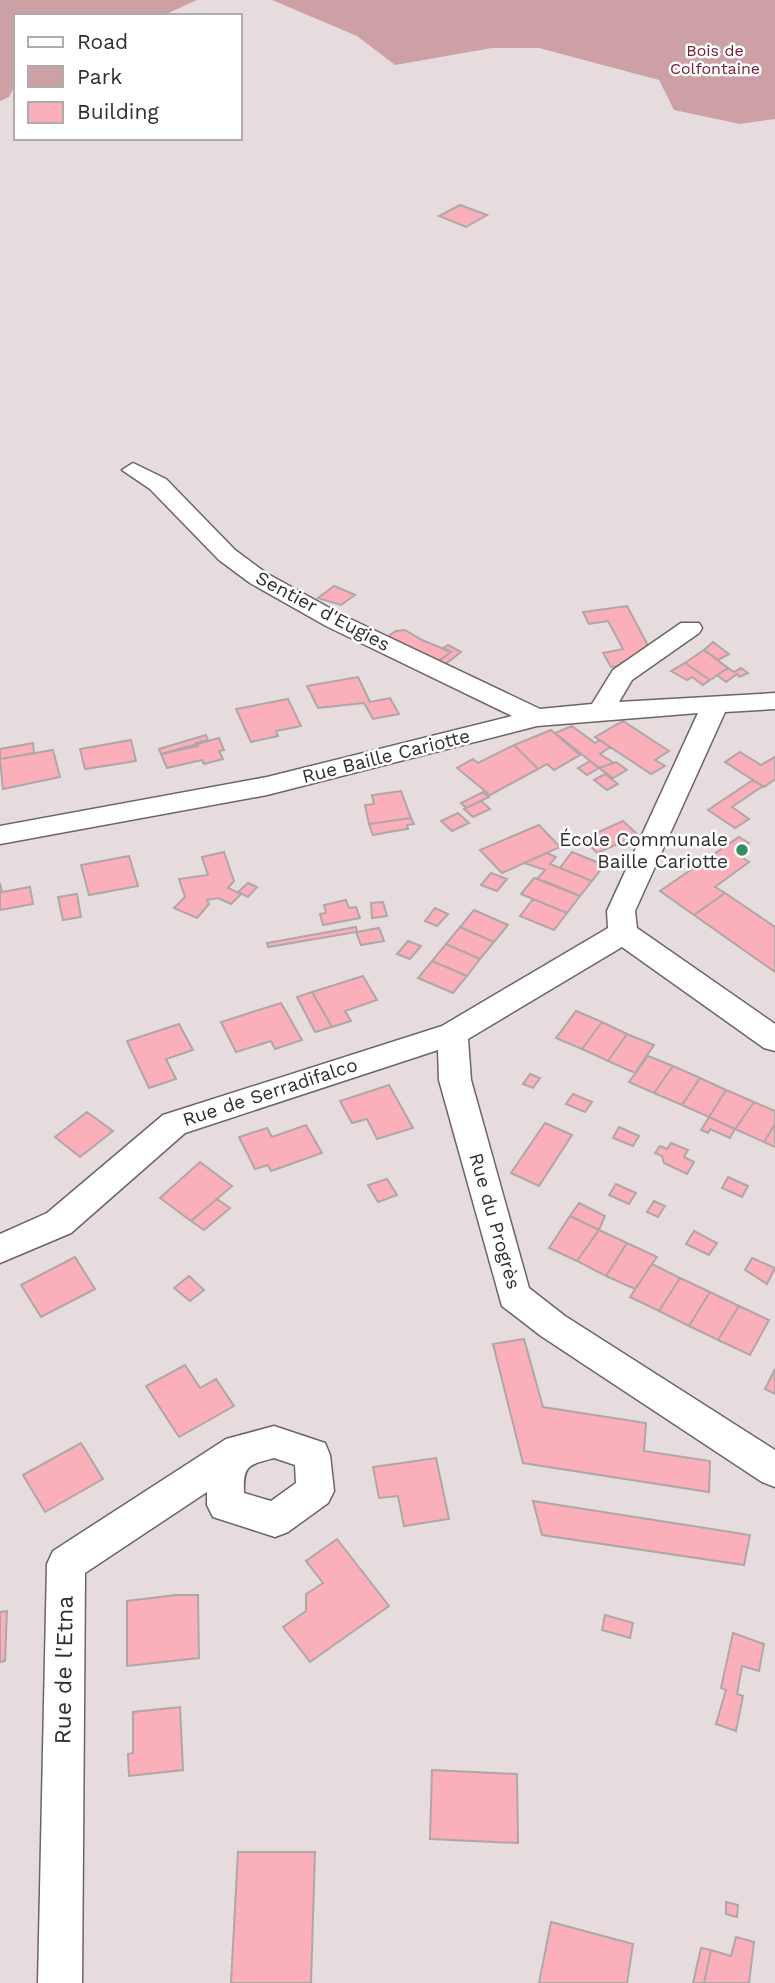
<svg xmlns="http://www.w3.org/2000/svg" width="775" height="1983" viewBox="0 0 775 1983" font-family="'Work Sans',sans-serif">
	<rect width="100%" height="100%" fill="#e6dcdd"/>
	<path fill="#cda0a6" d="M0,0h197l-35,16h-146v67l-7,14 -9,4z
		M272,0h503v119l-35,5 -66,-14 -15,-30 -120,-32h-47l-97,17 -38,-29z"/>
	<path fill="#faafbb" stroke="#b0a6a7" stroke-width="2" d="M460,205l27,10 -21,12 -27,-11z
		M334,586l12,5 9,4 -14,10 -23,-7z
		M627,606l24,45 -19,10 -11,2 1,2 -11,2 -8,-14 20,-4 -15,-28 -19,3 -6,-12z
		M405,630l17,10 29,12 -15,11 -45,-23 -1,-5 6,-4z
		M713,642l16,12 -11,6 -14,-10z
		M448,645l13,7 -18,14 -7,-3 15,-11 -8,-4z
		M704,650l24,18 -18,12 -25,-17z
		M685,663l25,17 -7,5 -11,-8 -5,3 -16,-9z
		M728,668l6,4 7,-4 7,5 -9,4 -2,-3 -11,8 -9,-7z
		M358,677l12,25 20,-4 9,16 -26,5 -9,-16 -46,5 -11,-22z
		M288,699l13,27 -25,5 2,5 -27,6 -15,-33z
		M623,721l46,30 -14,9 10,6 -14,8 -56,-37z
		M572,726l23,17 5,-3 10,7 -10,7 14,9 -15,5 -44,-35z
		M551,730l29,25 -26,15 -7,-6 -9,5 -24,-24z
		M206,735l2,5 -12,3 2,3 -37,8 -2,-5z
		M219,738l5,12 -5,1 4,8 -19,5 -2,-4 -35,8 -6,-14z
		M131,740l5,21 -51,8 -5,-20z
		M33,743l1,10 -34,6v-10z
		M514,745l24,24 -48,26 -33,-27 16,-9 5,4z
		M53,750l7,27 -57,12 -3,-30z
		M740,752l21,13 14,-8v22l-11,8 -39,-25z
		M590,761l9,7 -12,7 -9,-7z
		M616,762l11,8 -14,8 -14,-10z
		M605,774l13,10 -11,6 -13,-10z
		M753,780l10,6 -31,21 17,12 -14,9 -27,-18z
		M401,791l10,27 -42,6 -4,-19 9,-1 -2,-9z
		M483,792l6,5 -23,11 -5,-5z
		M481,801l9,8 -17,8 -9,-8z
		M458,813l11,10 -17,8 -11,-10z
		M411,818l3,6 -7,1 1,4 -19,3 -16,3 -4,-11z
		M623,821l15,14 -41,18 -14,-14z
		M539,825l21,22 -58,26 -22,-23z
		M739,837l10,6 -13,10 13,9 -34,25 10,6 -31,22 -34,-24z
		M224,852l10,29 -6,7 13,6 -10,10 -13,-6 -11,2 2,4 -12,14 -23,-10 11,-11 -6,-18 29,-4 -6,-18z
		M572,852l32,13 -12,16 -32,-13z
		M547,853l9,4 -6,7 42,17 -12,15 -43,-17 8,-9 -21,-7z
		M129,856l9,30 -49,9 -8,-30z
		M491,873l16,6 -10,12 -16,-6z
		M534,878l15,5 31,13 -13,17 -46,-19z
		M0,883l2,9 28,-5 3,17 -33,6z
		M248,883l9,4 -9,10 -10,-5z
		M725,893l50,34v45l-81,-57z
		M77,894l4,23 -18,3 -5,-23z
		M533,899l34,14 -13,17 -34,-14z
		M346,900l3,8 7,-1 4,11 -37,7 -3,-11 6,-1 -2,-8z
		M383,902l4,14 -15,2 -1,-15z
		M435,908l13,6 -11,12 -12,-5z
		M474,910l34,15 -14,17 -34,-15z
		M356,927l1,5 22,-4 5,13 -23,4 -5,-13 -88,15 -1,-4z
		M460,927l34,15 -14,17 -34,-15z
		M408,941l13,5 -11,13 -13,-5z
		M446,944l34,15 -13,17 -35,-15z
		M432,961l35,15 -14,17 -35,-15z
		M363,976l14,24 -32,11 6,10 -19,6 -20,-35z
		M312,992l20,35 -17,5 -18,-35z
		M281,1003l21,37 -27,9 -4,-8 -35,11 -15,-30z
		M576,1011l26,11 -20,27 -26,-11z
		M602,1022l25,12 -19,27 -26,-12z
		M179,1024l14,26 -27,9 10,20 -27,9 -22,-47z
		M627,1034l27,11 -19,28 -27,-12z
		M648,1056l25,10 -19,27 -25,-11z
		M673,1066l27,12 -18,27 -28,-12z
		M530,1074l10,4 -7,10 -10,-4z
		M700,1078l26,12 -17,27 -27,-12z
		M389,1085l24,43 -36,11 -10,-20 -15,4 -12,-22z
		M726,1090l28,12 -19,27 -26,-12z
		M573,1094l19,8 -7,10 -19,-8z
		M754,1102l21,9v13l-11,18 -29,-13z
		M87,1112l26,19 -33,26 -25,-20z
		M709,1117l26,12 -5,9 -20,-9 -2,4 -7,-3z
		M545,1123l27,12 -33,51 -28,-13z
		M775,1124v23l-11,-5z
		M306,1125l16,28 -51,18 -3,-6 -13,4 -16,-32 28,-9 5,9z
		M619,1127l20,9 -6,10 -20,-8z
		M671,1143l17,7 -4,7 10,5 -7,12 -23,-11 -2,-7 -7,-3 5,-7 7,3z
		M200,1162l32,24 -41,35 -31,-23z
		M728,1177l20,9 -6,11 -20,-9z
		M387,1179l10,16 -19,7 -10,-17z
		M616,1184l20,9 -7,11 -20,-9z
		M217,1199l13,9 -26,22 -13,-9z
		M654,1201l11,5 -7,11 -11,-5z
		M579,1203l26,13 -6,14 -29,-14z
		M570,1216l29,14 -22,31 -28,-13z
		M599,1230l28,13 -21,33 -29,-15z
		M694,1231l23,12 -8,12 -23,-11z
		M627,1243l30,14 -22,32 -29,-13z
		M75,1257l20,32 -54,28 -20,-32z
		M752,1258l23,10 -8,16 -22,-14z
		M652,1264l28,14 -21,33 -29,-14z
		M189,1276l15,14 -14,11 -16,-13z
		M680,1278l30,14 -21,34 -30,-15z
		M710,1292l29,14 -21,34 -29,-14z
		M739,1306l30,14 -19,35 -32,-15z
		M524,1339l19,68 103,16 -2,28 66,10 -1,31 -186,-29 -30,-119z
		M185,1365l15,23 16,-9 18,27 -55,31 -33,-51z
		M775,1369v25l-10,-5z
		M81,1443l22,36 -58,33 -22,-37z
		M436,1458l13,61 -45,7 -6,-30 -19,2 -6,-31z
		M533,1501l217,34 -6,30 -202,-30z
		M337,1539l52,67 -79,56 -27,-35 23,-16v-17l17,-11 -17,-22z
		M176,1595h22l1,63 -72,8v-65z
		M7,1611l-2,50 -5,1v-50z
		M605,1615l28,8 -3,15 -28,-8z
		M733,1633l31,11 -5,27 -17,-5 -5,28 6,2 -7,35 -20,-7 10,-34 -5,-2z
		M180,1707l3,63 -54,6 -1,-22 5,-1v-41z
		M432,1770l85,4 1,69 -88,-4z
		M238,1852h77l-4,131h-80z
		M726,1902l12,3 -1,12 -11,-3z
		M551,1922l82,22 -6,39h-88z
		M736,1937l18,5 -5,41h-45l7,-33 20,6z
		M701,1948l10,2 -7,33h-11z"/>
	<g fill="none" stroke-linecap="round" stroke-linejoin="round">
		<defs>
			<path id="street" d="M133,463l33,16 69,71 31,23 78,43 196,93 52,-5 21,-34 68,-47h18l3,5 -3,5 -67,47 -13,22 156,-9v16l-50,3 -90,199 2,17 138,96v27l-11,-3 -142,-101 -154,92 3,41 58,208 36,28 210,134v37l-13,-5 -221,-146 -39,-30 -63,-226 -1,-30 -253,83 -114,100 -71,30v-29l47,-21 116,-98 279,-89 166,-98 -1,-17 91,-198 -161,13 -270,69 -267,49v-18l267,-49 245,-61 -186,-90 -76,-43 -31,-23 -69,-71 -28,-19z
				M274,1426l51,17 5,12 4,36 -6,12 -40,29 -13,5 -62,-20 -6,-12v-13l-122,81 -3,410h-44l9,-419 6,-13 173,-112zM274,1458l21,7 1,18 -25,18 -27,-8c-1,-28 4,-28 30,-35z"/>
		</defs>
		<use href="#street" stroke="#6d6465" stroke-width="3"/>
		<use href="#street" fill="#fff" fill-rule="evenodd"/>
	</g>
	<circle fill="#358d62" stroke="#fff" stroke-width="2.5" cx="742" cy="850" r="7"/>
	<g text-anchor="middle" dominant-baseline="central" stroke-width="5" stroke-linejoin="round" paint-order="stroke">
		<g font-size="16" fill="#762037" stroke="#fff">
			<text x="715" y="50">Bois de<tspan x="715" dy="18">Colfontaine</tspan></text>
		</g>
		<g font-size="19" fill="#322e2f" stroke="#fff">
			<text transform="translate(323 611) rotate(28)">Sentier d'Eugies</text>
			<text transform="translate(386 756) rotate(-14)">Rue Baille Cariotte</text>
			<text transform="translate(270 1092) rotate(-18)">Rue de Serradifalco</text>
			<text transform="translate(495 1221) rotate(74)">Rue du Progrès</text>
		</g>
		<g font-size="19" fill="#322e2f" stroke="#fff" text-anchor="end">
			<text x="728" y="839">École Communale<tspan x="728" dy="22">Baille Cariotte</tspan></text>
		</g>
		<g font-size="23" fill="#322e2f" stroke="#fff">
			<text transform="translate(64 1670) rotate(-89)">Rue de l'Etna</text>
		</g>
	</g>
	<rect x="14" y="14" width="228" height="126" fill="#ffffff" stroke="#adabac" stroke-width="2"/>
	<rect x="28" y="37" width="35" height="10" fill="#ffffff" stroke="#adabac" stroke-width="2"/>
	<text x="77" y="49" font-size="21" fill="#322e2f">Road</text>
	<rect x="28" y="66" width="35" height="21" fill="#cda0a6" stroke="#adabac" stroke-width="2"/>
	<text x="77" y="84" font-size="21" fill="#322e2f">Park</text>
	<rect x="28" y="102" width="35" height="21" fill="#faafbb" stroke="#adabac" stroke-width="2"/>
	<text x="77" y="119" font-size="21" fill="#322e2f">Building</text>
</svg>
